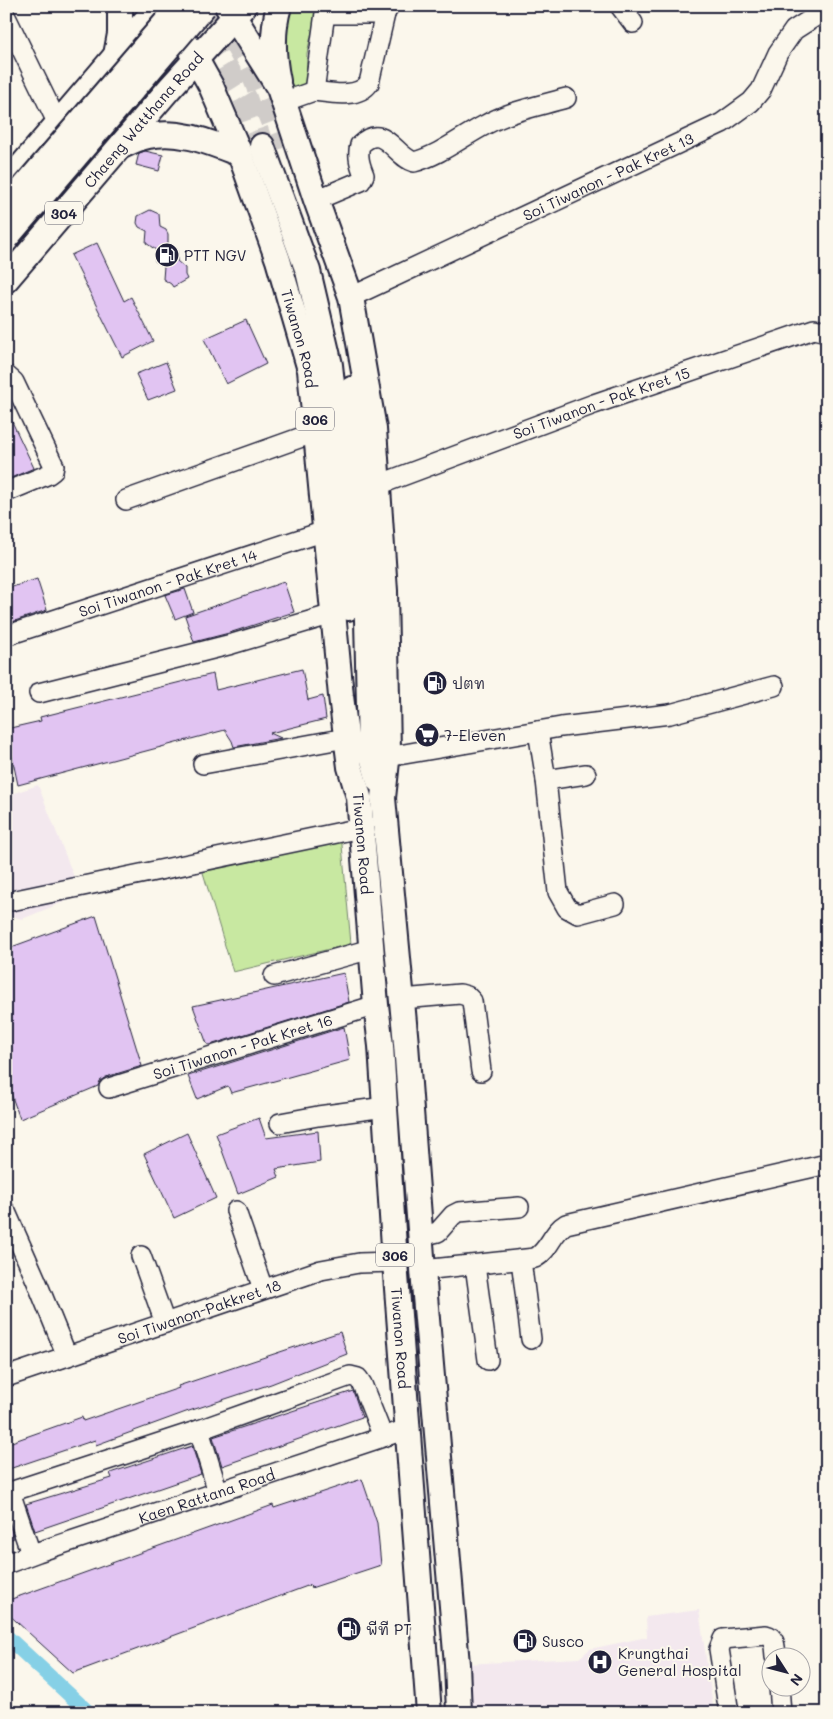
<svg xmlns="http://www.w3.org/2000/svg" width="833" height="1719" viewBox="0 0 833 1719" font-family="Mali,'Playpen Sans Thai',sans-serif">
	<rect width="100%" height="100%" fill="#fbf7ec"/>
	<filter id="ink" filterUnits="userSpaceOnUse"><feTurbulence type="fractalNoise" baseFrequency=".02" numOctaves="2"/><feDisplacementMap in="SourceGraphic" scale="10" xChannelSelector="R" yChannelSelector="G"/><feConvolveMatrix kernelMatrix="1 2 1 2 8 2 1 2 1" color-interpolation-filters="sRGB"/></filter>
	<g filter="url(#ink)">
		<path fill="#f3e8ee" d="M38,785l43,110 -59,24 -16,-5v-118z
			M699,1610l15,103h-244l-4,-49 113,-6 11,-9 57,-12 -1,-20z"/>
		<path fill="#c8e8a1" stroke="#75856e" d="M285,6h33l-11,47 -1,32 -26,5z
			M341,834l10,110 -118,28 -32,-106z"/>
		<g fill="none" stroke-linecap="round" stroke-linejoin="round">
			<path stroke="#86d0e6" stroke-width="15" d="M6,1636l83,77"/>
		</g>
		<path fill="#e1c4f2" stroke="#22223b" d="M145,151l18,4 -4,16 -23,-6 3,-12z
			M150,210l9,4 1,13 6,3 2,4v10l9,6v11l8,7v7l2,4 -14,8 -2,-3 -8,-5 1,-13 -9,-5 1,-11 -10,-7 1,-12 -8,-4 -2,-4 1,-7z
			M97,243l27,58 7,-4 22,44 -31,16 -51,-102z
			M246,320l20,44 -40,20 -22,-45z
			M166,362l11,27 -29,11 -12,-26z
			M6,409l28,59 -28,12z
			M37,579l10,31 -41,14v-35z
			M284,582l10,30 -65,21 -35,9 -9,-26z
			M185,589l8,23 -18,7 -10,-24z
			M302,669l6,31 15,-4 3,23 -56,14 11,5 -47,9 -2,-6 -7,-11 -207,55 -12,-56 35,-8 -1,-4 173,-43 3,16z
			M96,916l46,150 -36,11 -6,4 -2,5 -78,33 -14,-39v-131z
			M344,973l5,29 -139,43 -3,-1 -14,-38z
			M344,1027l6,33 -119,33 -3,-7 -31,13 -9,-23z
			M259,1118l7,20 52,-7 2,31 -44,7 3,8 -41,17 -22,-60z
			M187,1133l29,65 -42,20 -30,-64z
			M340,1332l7,22 -76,30 -85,28 -90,33 -1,-5 -89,30v-26l76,-27 1,4 96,-33 -1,-2z
			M353,1391l9,26 -140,49 -9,-29z
			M192,1446l9,28 -166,57 -9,-27 86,-26 -2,-5z
			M362,1479l15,44 4,42 -70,23 -1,-3 -237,88 -67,-61v-11l267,-96 1,3z
			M6,1516l8,22 -8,3z"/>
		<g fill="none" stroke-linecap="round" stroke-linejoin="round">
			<path stroke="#d0ccc9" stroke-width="24" stroke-dasharray="24 12" stroke-linecap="butt" d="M185,6l20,27 40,65 17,48
				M210,6l23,32 22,41 28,69"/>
			<defs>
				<g id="minor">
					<path d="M620,6l13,17"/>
					<path d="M326,14h59"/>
					<path d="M6,17l52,107"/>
					<path d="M314,91c17,2 44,8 55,-8l16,-69 4,-8"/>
					<path d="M283,102l31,-11 12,-85"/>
					<path d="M316,200l45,-19 3,-6c-4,-10 -7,-19 -4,-30 24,-24 34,11 54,17 26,-7 48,-25 71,-37 25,-14 54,-19 81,-27"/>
					<path id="s1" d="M351,297l371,-174 29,-21 10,-12 17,-37 16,-23 33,-21"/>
					<path d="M6,375l8,7 40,84 -1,5 -4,3 -43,18"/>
					<path id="s2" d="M378,485l216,-81 220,-75 13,3"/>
					<path d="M126,500l190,-68"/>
					<path id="s3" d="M8,635l317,-104"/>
					<path d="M39,693l193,-49 101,-30"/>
					<path d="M538,731l8,49 12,112 9,16 11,6 37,-10"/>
					<path d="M387,757l174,-30 109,-13 104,-28"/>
					<path d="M203,764l143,-26"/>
					<path d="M546,780l40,-6"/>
					<path d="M11,901l350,-73"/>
					<path d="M274,976l97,-27"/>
					<path d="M402,999l58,-5 7,2 5,5 9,70"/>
					<path id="s4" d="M109,1088l267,-83"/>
					<path d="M280,1123l38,-7 67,-9"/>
					<path d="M236,1211l27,78"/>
					<path d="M6,1212l30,68 31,76"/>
					<path d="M421,1236l17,-4 15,-17 6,-3 60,-5"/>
					<path d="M141,1256l24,67"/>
					<path d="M521,1260l10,79"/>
					<path d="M475,1265l13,95"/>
					<path d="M423,1270l112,-12c14,-7 17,-26 31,-34l261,-60"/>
					<path id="s5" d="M6,1377l315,-107 38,-7 36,-1"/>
					<path d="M199,1430l19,62"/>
					<path d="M10,1492l189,-62 151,-54 8,2 4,6 21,53"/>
					<path d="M6,1493l4,-1 21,62"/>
					<path id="s6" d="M6,1564l32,-12 369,-123"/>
					<path d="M779,1686l2,27"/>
					<path d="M729,1713l-10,-64 4,-10 43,-4c10,2 9,13 10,21"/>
				</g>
				<g id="major">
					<path id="s7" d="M162,6l34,53 15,27 29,68 38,106 32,110 31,326 9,71 9,30 17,208 5,41 14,216 34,451"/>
					<path d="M227,6l52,82 37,112 35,97 23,132 11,162 3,161 -5,46 23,246 19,252 32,368 2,49"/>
					<path d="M116,55l4,-21v-28"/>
					<path d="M278,81c-5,-24 -6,-51 1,-75"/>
					<path d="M122,146c8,-4 17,-8 26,-10 32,-7 63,7 92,18"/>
					<path d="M262,146l46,125 22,94 8,74 10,169"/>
					<path d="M6,184l152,-178"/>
					<path id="s8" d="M6,280l163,-191 75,-83"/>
					<path d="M352,389l6,53 8,135 4,172 9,32"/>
				</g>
			</defs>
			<use href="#minor" stroke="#22223b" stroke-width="22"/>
			<use href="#major" stroke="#22223b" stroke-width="28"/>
			<use href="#minor" stroke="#fbf7ec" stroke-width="19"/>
			<use href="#major" stroke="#fbf7ec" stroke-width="24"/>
			<defs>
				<path id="major-bridge" d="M6,208l174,-202
					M6,238l198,-232"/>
			</defs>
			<use href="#major-bridge" stroke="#22223b" stroke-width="28" stroke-linecap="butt"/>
			<use href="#major-bridge" stroke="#fbf7ec" stroke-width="24"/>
		</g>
	</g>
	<defs>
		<symbol id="fuel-disc" viewBox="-11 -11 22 22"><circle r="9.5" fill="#22223b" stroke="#fbf7ec"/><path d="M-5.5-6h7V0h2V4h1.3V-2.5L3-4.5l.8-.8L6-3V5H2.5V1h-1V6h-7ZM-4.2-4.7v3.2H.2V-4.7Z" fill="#fff"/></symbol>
		<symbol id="supermarket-disc" viewBox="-11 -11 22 22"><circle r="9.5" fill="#22223b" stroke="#fbf7ec"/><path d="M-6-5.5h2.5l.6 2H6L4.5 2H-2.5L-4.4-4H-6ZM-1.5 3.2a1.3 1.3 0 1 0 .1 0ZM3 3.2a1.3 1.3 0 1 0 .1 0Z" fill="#fff"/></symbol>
		<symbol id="hospital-disc" viewBox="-11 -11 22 22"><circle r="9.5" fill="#22223b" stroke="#fbf7ec"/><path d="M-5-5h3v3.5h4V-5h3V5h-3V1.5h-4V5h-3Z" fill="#fff"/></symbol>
	</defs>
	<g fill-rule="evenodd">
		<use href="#fuel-disc" x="153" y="241" width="28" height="28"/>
		<use href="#fuel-disc" x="421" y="669" width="28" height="28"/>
		<use href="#supermarket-disc" x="413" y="721" width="28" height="28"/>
		<use href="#fuel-disc" x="335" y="1615" width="28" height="28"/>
		<use href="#fuel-disc" x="511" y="1627" width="28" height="28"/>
		<use href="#hospital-disc" x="586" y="1648" width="28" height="28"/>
	</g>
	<g text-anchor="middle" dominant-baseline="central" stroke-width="4" stroke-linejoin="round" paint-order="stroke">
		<g fill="#fbf7ec" stroke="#636270" stroke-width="1">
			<rect x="45" y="201.5" width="38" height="23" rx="4"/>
			<rect x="296" y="407.5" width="38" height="23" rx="4"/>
			<rect x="376" y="1243.5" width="38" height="23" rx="4"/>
		</g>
		<g font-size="14" font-weight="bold" fill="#22223b">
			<text x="64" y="213">304</text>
			<text x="315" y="419">306</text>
			<text x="395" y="1255">306</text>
		</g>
		<g font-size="15" fill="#22223b" stroke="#fbf7ec">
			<text stroke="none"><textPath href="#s8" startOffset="211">Chaeng Watthana Road</textPath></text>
			<text stroke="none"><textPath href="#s1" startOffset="284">Soi Tiwanon - Pak Kret 13</textPath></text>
			<text stroke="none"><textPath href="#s7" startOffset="362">Tiwanon Road</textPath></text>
			<text stroke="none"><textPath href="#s2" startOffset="238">Soi Tiwanon - Pak Kret 15</textPath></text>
			<text stroke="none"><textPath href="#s3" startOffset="168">Soi Tiwanon - Pak Kret 14</textPath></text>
			<text stroke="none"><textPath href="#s7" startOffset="872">Tiwanon Road</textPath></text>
			<text stroke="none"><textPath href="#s4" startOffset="140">Soi Tiwanon - Pak Kret 16</textPath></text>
			<text stroke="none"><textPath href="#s5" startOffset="204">Soi Tiwanon-Pakkret 18</textPath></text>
			<text stroke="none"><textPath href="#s7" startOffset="1368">Tiwanon Road</textPath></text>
			<text stroke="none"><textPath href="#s6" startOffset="212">Kaen Rattana Road</textPath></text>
		</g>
		<g font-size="15" fill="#22223b" stroke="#fbf7ec" text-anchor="start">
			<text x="184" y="255">PTT NGV</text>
			<text x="452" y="683">ปตท</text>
			<text x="444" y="735">7-Eleven</text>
			<text x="366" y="1629">พีที PT</text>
			<text x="542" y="1641">Susco</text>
			<text x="618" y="1653">Krungthai<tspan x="618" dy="17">General Hospital</tspan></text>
		</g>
	</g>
	<rect width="833" height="1719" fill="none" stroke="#fbf7ec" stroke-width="25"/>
	<rect x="12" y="12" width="808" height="1694" fill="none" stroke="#22223b" stroke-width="2" filter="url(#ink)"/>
	<g transform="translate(786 1672) rotate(126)"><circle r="24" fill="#fbf7ec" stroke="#a4a2a5"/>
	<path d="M0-4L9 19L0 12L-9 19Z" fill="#22223b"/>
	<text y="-8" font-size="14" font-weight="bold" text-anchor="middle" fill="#22223b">N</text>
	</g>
</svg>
